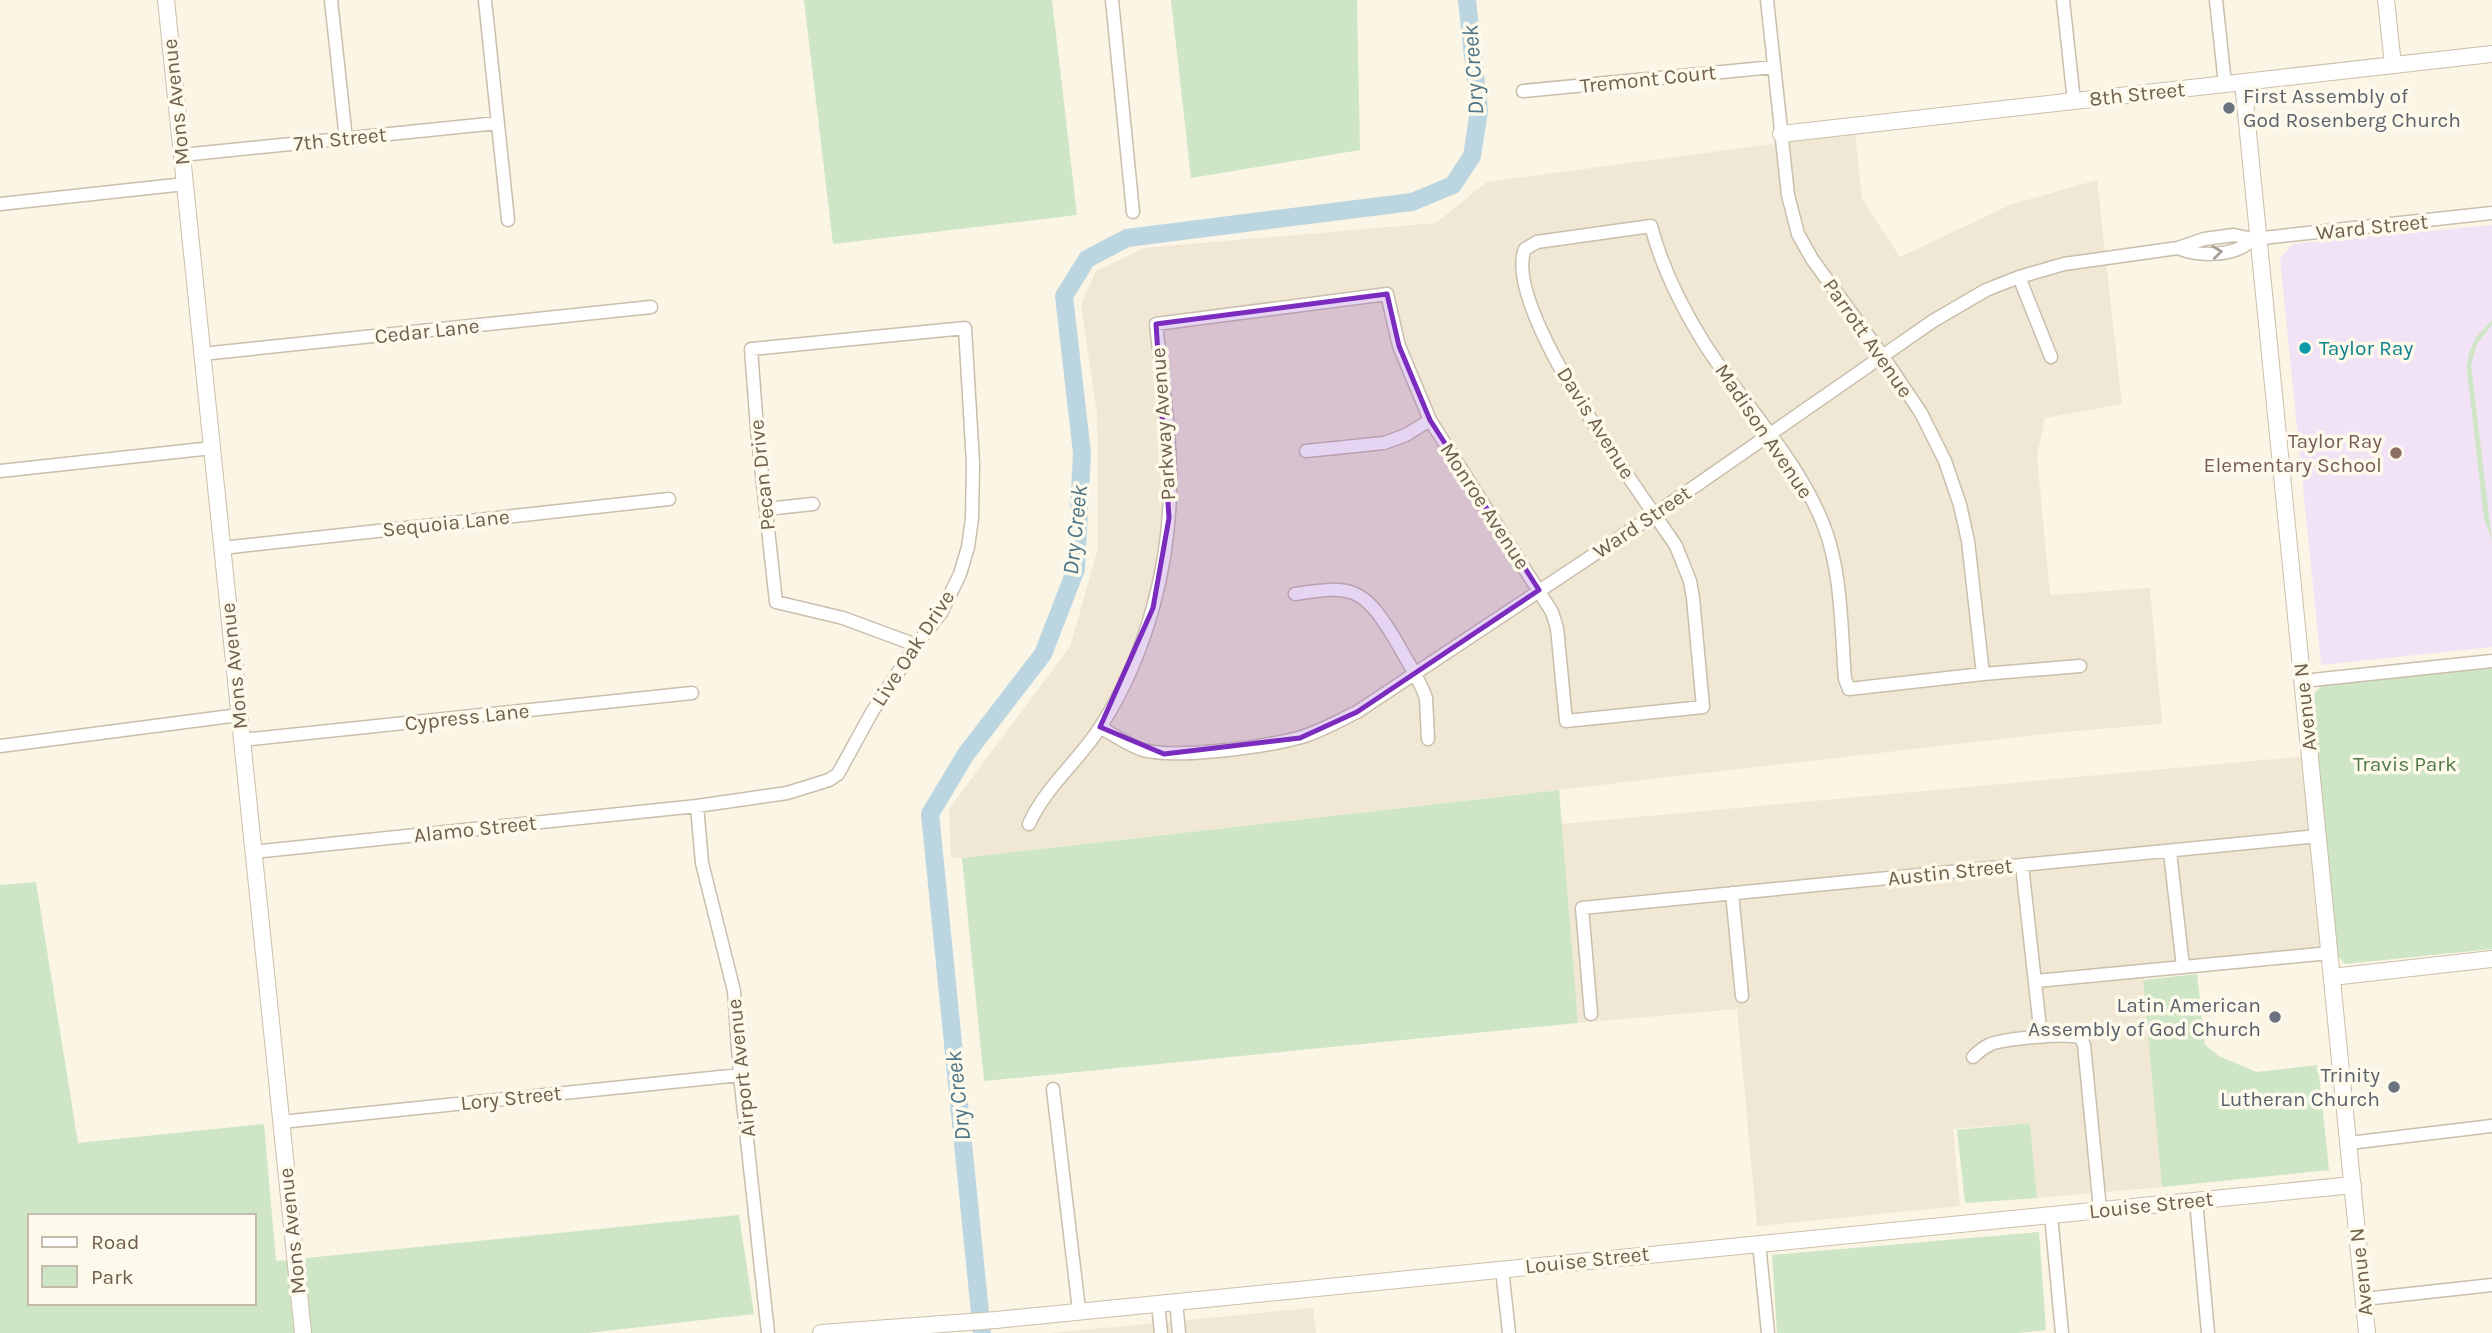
<svg xmlns="http://www.w3.org/2000/svg" width="2492" height="1333" viewBox="0 0 2492 1333" font-family="Karla,sans-serif">
	<rect width="100%" height="100%" fill="#faf5e5"/>
	<path fill="#f0e8d4" d="M1855,133l7,66 38,58 110,-52 87,-25 25,224 -77,14 -8,38 13,139 100,-7 12,136 -100,8 -1100,126 -11,-1 -2,-48 121,-162 28,-99 -1,-134 -16,-109 15,-34 48,-23 292,-25 51,-41z
		M2307,756l18,195 -182,17 19,219 -125,11 -7,-75 -77,6 7,77 -203,20 -20,-217 -159,14 -17,-199z
		M1313,1308l3,25h-265z"/>
	<path fill="#f2e2f6" d="M2492,225v422l-171,18 -41,-407 13,-14z"/>
	<path fill="#cee6c5" fill-rule="evenodd" d="M804,0h248l25,215 -244,29z
		M1171,0h186l3,150 -169,28z
		M2492,321v4l-15,19 -6,21 21,176 -8,-22 -17,-149c0,-20 9,-37 25,-49z
		M2492,667v282l-147,15 -7,-8 -26,-261 13,-12z
		M1559,790l19,233 -594,58 -22,-223z
		M36,882l42,261 186,-19 12,137 463,-46 15,99 -166,19h-588v-448zM30,1216h224v87h-224z
		M2197,974l8,71 14,11 37,16 62,-7 11,105 -167,17 -19,-207z
		M2030,1123l7,75 -72,5 -8,-73z
		M2039,1232l7,98 -28,3h-241l-5,-78z"/>
	<g fill="none" stroke-linecap="round" stroke-linejoin="round">
		<path stroke="#bcd6e1" stroke-width="18" d="M982,1333l-52,-519 36,-60 77,-100 33,-85 6,-116 -18,-157 23,-37 40,-21 285,-36 41,-17 19,-29 7,-45 -12,-111"/>
		<defs>
			<path id="street" d="M331,0l15,139
				M485,0l23,220
				M1112,0l21,212
				M1767,0l21,195 10,39 14,25 70,96 39,58 24,48 15,44 8,36 15,133
				M2063,0l11,101
				M2216,0l9,84
				M1523,91l251,-24
				M182,155l316,-32
				M0,204l185,-20
				M2178,248c22,9 57,9 75,-9
				M2019,277l32,80
				M202,354l449,-47
				M1306,451l78,-8 22,-8 24,-15
				M0,471l212,-23
				M766,509l47,-5
				M222,548l447,-49
				M1295,594c56,-9 68,-7 98,42 10,17 20,34 29,52l4,10 2,41
				M2303,681l189,-20
				M1100,727c14,8 28,18 43,23 33,9 121,-3 155,-12 20,-5 40,-17 59,-26l298,-198 278,-193 53,-31 33,-13 45,-13 114,-16 26,-9 30,-4 19,4 239,-26
				M242,740l450,-47
				M0,746l239,-31
				M697,806l5,57 32,128 6,84 28,258
				M1029,824c17,-38 50,-63 72,-98 46,-72 70,-163 69,-248 0,-51 -9,-104 -14,-154l231,-30 12,52 31,74 122,192 5,16 9,93 137,-14 -10,-109 -3,-17 -14,-35c-35,-53 -175,-239 -151,-297l12,-7 114,-16c11,42 30,80 53,117 39,62 93,114 120,183 18,47 17,103 21,153l4,10 134,-15 97,-8
				M253,852l444,-46 90,-13 42,-13 9,-6 34,-62 44,-67 25,-32 19,-39 8,-27 4,-28 1,-56 -8,-135 -214,21 6,80 19,173 67,16 73,27
				M2170,852l13,115
				M2022,865l19,172
				M1732,893l10,103
				M2036,981l294,-28
				M1591,1014l-9,-106 736,-72
				M1973,1057c5,-5 11,-10 18,-13 15,-5 76,-12 90,-6l3,7 16,164
				M1053,1089l26,221
				M281,1122l459,-47
				M2349,1143l143,-17
				M2196,1200l12,133
				M2051,1215l11,118
				M1759,1243l9,90
				M1502,1269l7,64
				M2364,1299l128,-14
				M1176,1301l3,32
				M1158,1303l3,30"/>
			<path id="secondary" d="M166,0l137,1333
				M2386,0l7,65
				M2243,82l124,1251
				M1781,134l711,-80
				M2332,977l160,-18
				M821,1333l175,-13 1357,-135"/>
		</defs>
		<use href="#street" stroke="#cabead" stroke-width="15"/>
		<use href="#secondary" stroke="#ccbfab" stroke-width="18"/>
		<use href="#street" stroke="#fff" stroke-width="12"/>
		<use href="#secondary" stroke="#fff" stroke-width="16"/>
	</g>
	<defs><path id="oneway-chevron" d="M-2-3.5L2.5 0L-2 3.5" fill="none" stroke-width="1.6" stroke-linecap="round" stroke-linejoin="round" transform="scale(1.75)"/></defs>
	<use stroke="#a99f94" href="#oneway-chevron" transform="translate(2217 252) rotate(-7)"/>
	<path fill="#7b2cbf" fill-opacity="0.2" stroke="#7b2cbf" stroke-width="5" stroke-linejoin="round" d="M1387,294l12,52 31,74 109,170 -182,122 -57,26 -136,16 -64,-27 53,-119 16,-90 -13,-194z"/>
	<g fill="#6b7280" stroke="#fdf9eb" stroke-width="2.5">
		<circle cx="2229" cy="108" r="7"/>
		<circle cx="2275" cy="1017" r="7"/>
		<circle cx="2394" cy="1087" r="7"/>
	</g>
	<circle fill="#0f9aa8" stroke="#fdf9eb" stroke-width="2.5" cx="2305" cy="348" r="7"/>
	<circle fill="#8d6e63" stroke="#fdf9eb" stroke-width="2.5" cx="2396" cy="453" r="7"/>
	<g text-anchor="middle" dominant-baseline="central" stroke-width="7" stroke-linejoin="round" paint-order="stroke">
		<g font-size="21" fill="#705f4d" stroke="#fdf9eb">
			<text transform="translate(1648 79) rotate(-6)">Tremont Court</text>
			<text transform="translate(2137 94) rotate(-6)">8th Street</text>
			<text transform="translate(176 102) rotate(-96)">Mons Avenue</text>
			<text transform="translate(340 139) rotate(-6)">7th Street</text>
			<text transform="translate(2372 227) rotate(-6)">Ward Street</text>
			<text transform="translate(427 331) rotate(-6)">Cedar Lane</text>
			<text transform="translate(1868 338) rotate(55)">Parrott Avenue</text>
			<text transform="translate(1596 423) rotate(58)">Davis Avenue</text>
			<text transform="translate(1163 424) rotate(-94)">Parkway Avenue</text>
			<text transform="translate(1764 431) rotate(56)">Madison Avenue</text>
			<text transform="translate(762 475) rotate(-96)">Pecan Drive</text>
			<text transform="translate(1485 506) rotate(57)">Monroe Avenue</text>
			<text transform="translate(1642 522) rotate(-34)">Ward Street</text>
			<text transform="translate(446 523) rotate(-6)">Sequoia Lane</text>
			<text transform="translate(913 648) rotate(-57)">Live Oak Drive</text>
			<text transform="translate(234 666) rotate(-96)">Mons Avenue</text>
			<text transform="translate(2305 707) rotate(-96)">Avenue N</text>
			<text transform="translate(467 717) rotate(-6)">Cypress Lane</text>
			<text transform="translate(475 829) rotate(-6)">Alamo Street</text>
			<text transform="translate(1950 872) rotate(-6)">Austin Street</text>
			<text transform="translate(741 1068) rotate(-96)">Airport Avenue</text>
			<text transform="translate(511 1098) rotate(-6)">Lory Street</text>
			<text transform="translate(2151 1205) rotate(-6)">Louise Street</text>
			<text transform="translate(292 1231) rotate(-96)">Mons Avenue</text>
			<text transform="translate(1587 1260) rotate(-6)">Louise Street</text>
			<text transform="translate(2361 1272) rotate(-96)">Avenue N</text>
		</g>
		<g font-size="21" fill="#5b616d" stroke="#fdf9eb" text-anchor="end">
			<text x="2243" y="96" text-anchor="start">First Assembly of<tspan x="2243" dy="24">God Rosenberg Church</tspan></text>
			<text x="2261" y="1005">Latin American<tspan x="2261" dy="24">Assembly of God Church</tspan></text>
			<text x="2380" y="1075">Trinity<tspan x="2380" dy="24">Lutheran Church</tspan></text>
		</g>
		<g font-size="21" fill="#0d838f" stroke="#fdf9eb" text-anchor="start">
			<text x="2319" y="348">Taylor Ray</text>
		</g>
		<g font-size="21" fill="#785e54" stroke="#fdf9eb" text-anchor="end">
			<text x="2382" y="441">Taylor Ray<tspan x="2382" dy="24">Elementary School</tspan></text>
		</g>
		<g font-size="21" fill="#517a49" stroke="#fdf9eb">
			<text x="2405" y="764">Travis Park</text>
		</g>
		<g font-size="23" font-style="italic" fill="#4c7588" stroke="#fdf9eb">
			<text transform="translate(1473 70) rotate(-94)">Dry Creek</text>
			<text transform="translate(1075 530) rotate(-84)">Dry Creek</text>
			<text transform="translate(958 1096) rotate(-96)">Dry Creek</text>
		</g>
	</g>
	<rect x="28" y="1214" width="228" height="91" fill="#fdf9eb" stroke="#c5bbac" stroke-width="2"/>
	<rect x="42" y="1237" width="35" height="10" fill="#ffffff" stroke="#c5bbac" stroke-width="2"/>
	<text x="91" y="1249" font-size="21" fill="#705f4d">Road</text>
	<rect x="42" y="1266" width="35" height="21" fill="#cee6c5" stroke="#c5bbac" stroke-width="2"/>
	<text x="91" y="1284" font-size="21" fill="#705f4d">Park</text>
</svg>
